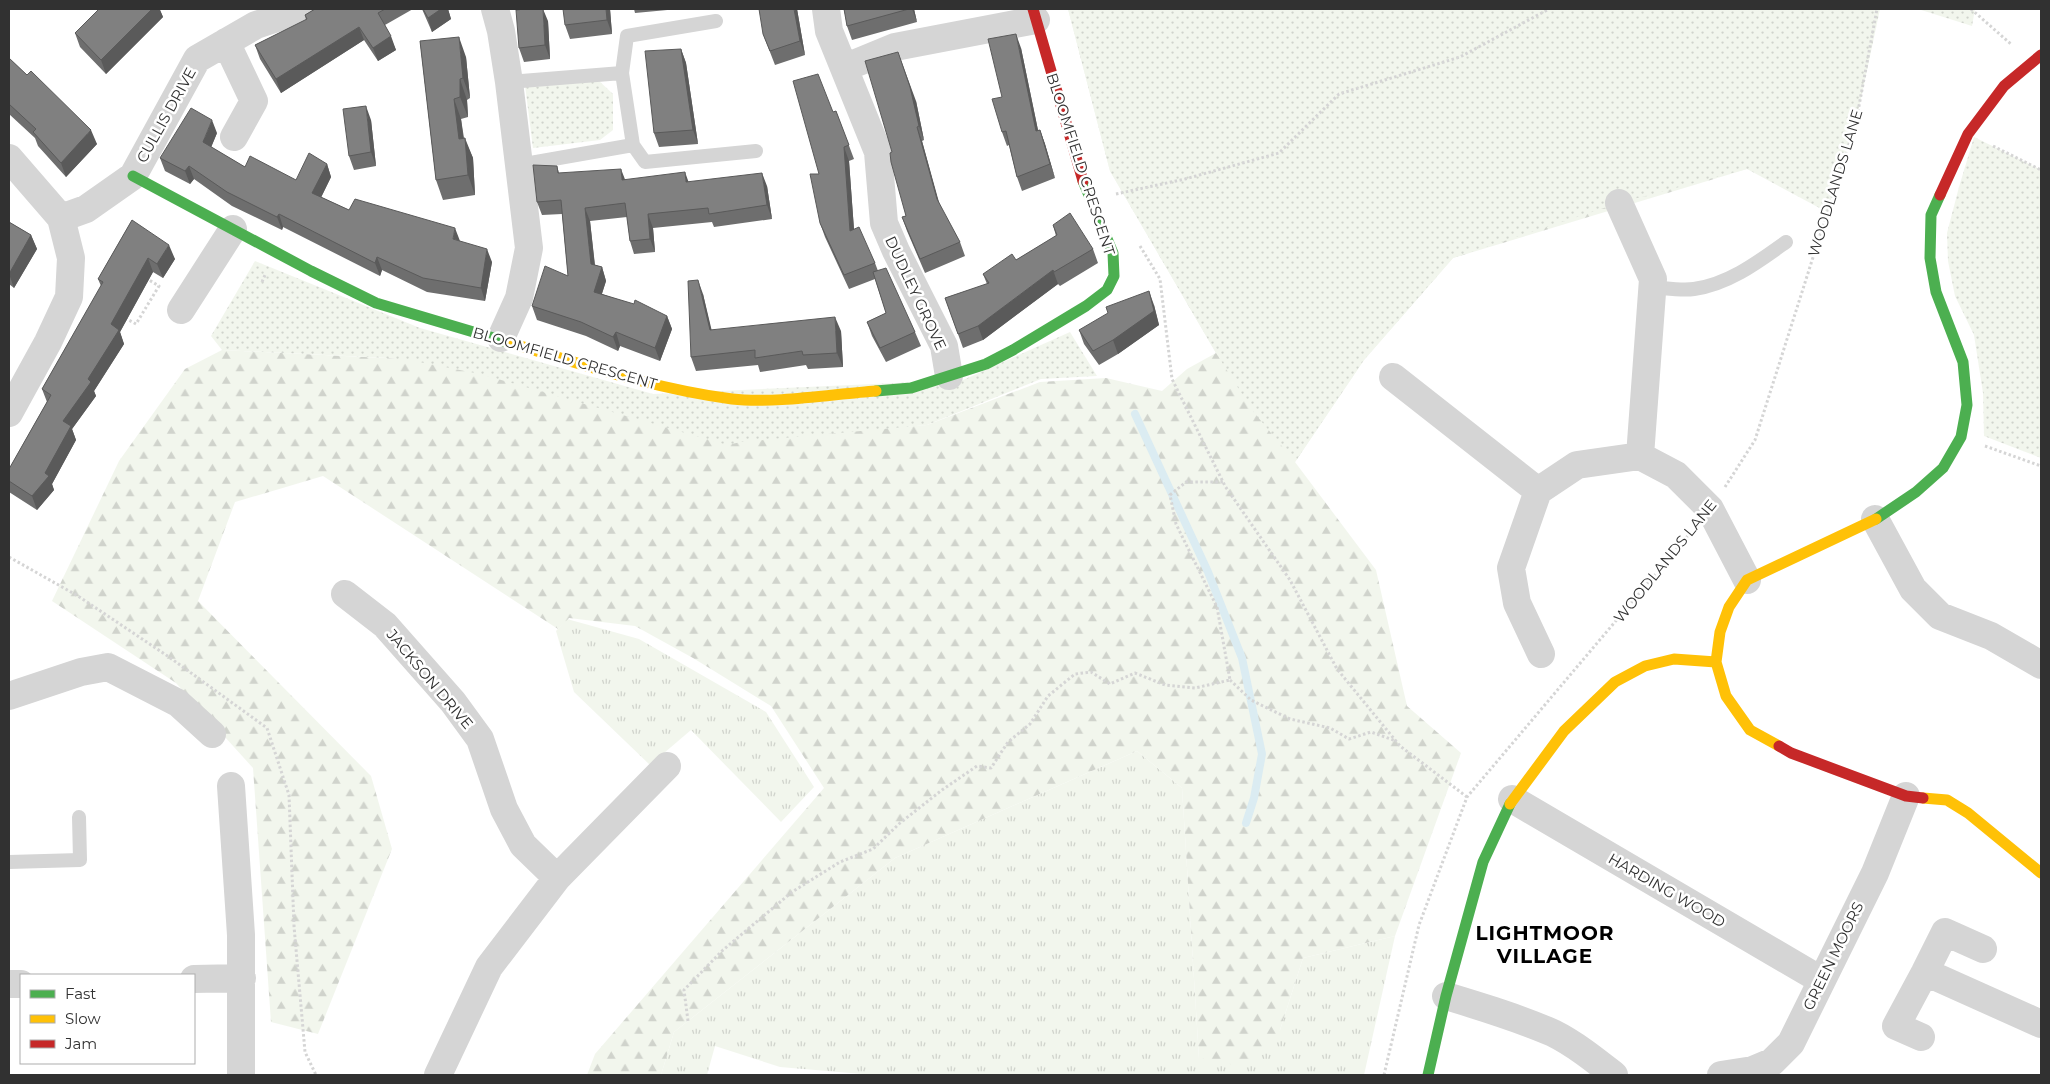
<svg xmlns="http://www.w3.org/2000/svg" width="2050" height="1084" viewBox="0 0 2050 1084" font-family="Montserrat,sans-serif">
	<defs>
		<pattern id="grass-tufts" width="24" height="20" patternUnits="userSpaceOnUse" patternTransform="scale(1.25)"><rect width="24" height="20" fill="#f2f6ed"/><path d="M3 7l-1-3M5 7V3M7 7l1-3M15 17l-1-3M17 17v-4M19 17l1-3" fill="none" stroke="#d0d3cc"/></pattern>
		<pattern id="forest-firs" width="22" height="20" patternUnits="userSpaceOnUse" patternTransform="scale(1.25)"><rect width="22" height="20" fill="#f2f6ed"/><path d="M5 1l3.5 6h-7zM16 11l3.5 6h-7z" fill="#d0d3cc"/></pattern>
		<pattern id="park-dots" width="8" height="8" patternUnits="userSpaceOnUse" patternTransform="scale(1.25)"><rect width="8" height="8" fill="#f2f6ed"/><path d="M2 2h.1M6 6h.1" fill="none" stroke="#d0d3cc" stroke-width="1.8" stroke-linecap="round"/></pattern>
	</defs>
	<rect width="100%" height="100%" fill="#fff"/>
	<path fill="url(#grass-tufts)" d="M567,619l72,20 127,73 48,75 -33,35 -90,-92 -41,35 -76,-73 -18,-61z
		M1137,751l45,37 17,270 81,-28 23,-72 92,-22 -31,139h-490l-94,-8 -65,-21 -8,29h-46l13,-43 221,-174z"/>
	<path fill="url(#forest-firs)" d="M1068,9l755,174 -76,-14 -294,89 -89,102 -69,102 81,108 31,136 54,47 -66,183 -92,22 -23,72 -35,37 -46,-9 -17,-270 -45,-37 -242,107 -221,174 -13,43h-74l8,-21 229,-266 -53,-82 -78,-48 -58,-32 -66,-8 -11,11 -235,-153 -88,26 -37,99 173,175 21,73 -74,185 -47,-12 -18,-254 -77,-85 -124,-82 67,-140 66,-92 37,-19 202,10 53,8 248,72 202,-15 113,-43 66,-4 56,13 25,-22 29,-16 -106,-182z"/>
	<path fill="url(#park-dots)" d="M1068,9h812l-24,113 -29,90 -80,-43 -128,34 -166,55 -89,102 -69,102 -43,-52 -36,-57 -106,-182z
		M1918,9h57l-3,17z
		M598,80l15,14v36l-13,10 -67,8 -8,-63z
		M1974,137l67,33v288l-57,-22 -1,-43 -9,-58 -19,-39 -7,-35 -1,-28 12,-46z
		M255,261l165,67 233,66 310,-14 107,-48 27,44 -56,3 -114,46 -186,17 -14,3 -247,-71 -66,-13 -26,-3 -166,-8 -11,-14z"/>
	<g fill="none" stroke-linecap="round" stroke-linejoin="round">
		<path stroke="#dbecf2" stroke-width="8" d="M1135,414l73,158 34,86 20,96 -8,44 -8,25"/>
		<path stroke="#d5d5d5" stroke-width="3" stroke-dasharray="2.5 2.5" stroke-linecap="butt" d="M1971,9l41,36
			M1993,146l48,24
			M1116,194l69,-15 94,-26 60,-59 121,-37 89,-48
			M1140,246l20,33 12,100 53,107 65,94 47,89 63,77 67,51
			M262,282l3,-7
			M125,318l11,6 23,-38 -10,-6
			M1985,446l56,20
			M1725,487l30,-47 101,-318 21,-113
			M9,557l69,39 91,61 98,71 22,67 5,131 11,126 11,23
			M1230,680l21,20 12,6 27,13 40,9 19,11 22,-7 25,9
			M688,1021l-4,-31 39,-40 69,-58 48,-30 33,-13 27,-26 42,-33 35,-24 14,2 17,-26 22,-18 18,-28 27,-22 16,-2 19,12 25,-11 30,12 30,3 35,-8 -13,-73 -41,-83 -6,-29 16,-13h37
			M1384,1075l35,-150 48,-128 224,-265"/>
		<path stroke="#d5d5d5" stroke-width="14" d="M716,21l-89,15 -5,37 11,72 12,17 111,-11
			M509,82l113,-9
			M519,165l114,-20
			M1652,287c14,1 29,4 42,2 35,-5 64,-27 92,-47
			M9,862l71,-2 -1,-43"/>
		<path stroke="#d5d5d5" stroke-width="28" d="M495,9l6,22 8,51 20,166 -10,50 -18,40
			M826,9l3,22 49,121 6,71 12,28 48,95 5,30
			M226,42l28,59 -20,36
			M844,68l51,-21 141,-27
			M9,158l52,60 10,40 -2,39 -21,45 -39,71
			M1619,203l34,76 -13,177
			M61,218l25,-9 47,-33 64,-117 59,-34 48,-16
			M181,310l52,-81
			M1393,377l145,114
			M1875,519l38,70 27,27 51,20 50,29
			M345,594l40,31 68,77 27,37 24,70 19,36 34,33
			M1541,654l-24,-51 -6,-35 27,-77 39,-26 63,-9 36,19 34,34 37,71
			M9,696l72,-24 27,-5 70,36 34,31
			M231,786l10,149v140
			M1512,799l309,181
			M1925,972l20,-40 38,17
			M194,979l48,-1
			M9,984h12
			M1446,996c36,11 73,22 107,37 22,11 42,27 61,42
			M1921,1037l-25,-11 29,-54 116,52
			M438,1075l51,-108 68,-89 110,-112
			M1721,1075l32,-5 19,-8 19,-19 84,-170 31,-77"/>
		<path stroke="#4caf50" stroke-width="11" d="M133,176l178,95 65,32 131,39
			M876,391l35,-3 75,-24 27,-14 73,-44 21,-16 7,-14 -1,-23 -30,-72
			M1876,519l40,-27 27,-24 18,-31 6,-32 -4,-43 -27,-70 -6,-34 1,-43 9,-20
			M1428,1075l18,-79 37,-134 27,-58"/>
		<path stroke="#ffc107" stroke-width="11" d="M507,342c74,22 148,47 225,57 42,5 101,-5 144,-8
			M1779,746l-29,-16 -24,-34 -10,-34 4,-30 9,-25 18,-27 129,-61
			M1923,798l24,2 21,13 73,60
			M1510,804l54,-73 51,-49 30,-16 29,-7 42,3"/>
		<path stroke="#c62828" stroke-width="11" d="M1033,9l50,172
			M1940,195l28,-61 36,-48 37,-31
			M1779,746l12,7 115,43 17,2"/>
	</g>
	<path fill="#6e6e6e" d="M99,9h63l-2,1 3,7 -57,57 -26,-27 -5,-14z
		M315,9h98l-28,16 11,25 -18,11 -14,-21 -83,53 -21,-34 -5,-14 51,-25 -1,-5z
		M422,9h27h-1l3,10 -19,13z
		M610,9l2,25 -42,5 -5,-14z
		M634,9h44l-43,4z
		M797,9l8,46 -30,10 -12,-31z
		M844,9h70l3,13 -65,18 -5,-14z
		M548,21l2,38 -26,3 -5,-14z
		M420,41l46,16 4,41 -3,2 1,17 -7,2 3,19 9,20 2,37 -32,5 -7,-20z
		M1021,48l17,82h2l5,14 10,34 -33,13 -5,-14 -8,-32 -2,1 -5,-14v-35z
		M681,49l5,14 12,81 -39,3 -5,-14z
		M9,58l88,86 -31,33 -28,-31 -3,-8 -26,-24z
		M916,101l8,39 -2,1 17,63 21,38 5,14 -40,17 -18,-42 -5,-14 4,-1 -14,-64z
		M836,111l18,48 -5,2 5,68 21,34 3,8 37,61 6,14 -35,16 -14,-26 -5,-14 19,-9 -11,-34 -26,10 -24,-52 -5,-14 -1,-49 14,-62z
		M371,120l5,46 -22,4 -5,-14z
		M217,133l-6,14 34,20 51,13 31,-16 4,13 -10,20 28,13 111,31 32,21 -7,39 -58,-9 -45,-22 -2,6 -97,-49 -1,3 -50,-24 -38,-27 -4,5 -25,-13 -5,-13z
		M557,166l2,7 66,7 142,6 5,33 -58,8 -2,-5 -59,6 2,24 -21,2 -4,-13 -3,-24 -37,4 5,44 7,2 4,14 -4,13 65,22 5,13 -12,32 -40,-15 -2,5 -32,-15 -49,-16 -5,-14 36,-30 -6,-62 -20,1 -5,-13z
		M132,220l43,39 -12,19 -10,-6 -33,60 4,12 -30,47 2,5 -24,33 4,11 -24,44 2,6 -17,20 -28,-18v-23l38,-67 -5,-13 59,-103 -3,-7z
		M9,222l22,13 6,14 -23,39 -5,-4z
		M1053,225l40,24 5,14 -38,23 -2,-2 -75,56 -20,8 -18,-50 42,-14 -4,-10 33,-14 40,-24z
		M703,294l8,36 130,1 2,36 -35,2 -2,-4 -46,7 -2,-7 -62,6 -5,-14z
		M1154,305l5,20 -41,29 -19,11 -15,-21 -5,-14z"/>
	<path fill="#5a5a5a" d="M152,9h10l-2,1 3,7 -57,57 -5,-14z
		M441,9h7l3,10 -19,13 -4,-14z
		M543,9l5,12 2,38 -5,-14z
		M606,9h4l2,25 -5,-14z
		M794,9h3l8,46 -5,-14z
		M912,9h2l3,13z
		M359,27l5,13 -83,53 -5,-14z
		M1016,34l5,14 20,97 -5,-14z
		M391,36l5,14 -18,11 -5,-13z
		M459,37l7,20 4,41 -7,-20z
		M681,49l5,14 12,81 -5,-14z
		M898,52l18,49 8,39 -5,-14z
		M460,79l7,21 1,17 -8,-20z
		M454,99l7,20 5,41 -7,-21z
		M366,106l5,14 5,46 -5,-14z
		M212,120l5,13 -9,22 -5,-13z
		M917,127l5,14 20,72 -5,-14z
		M91,130l6,14 -31,33 -5,-14z
		M1040,130l5,14 10,34 -5,-14z
		M465,138l8,20 2,37 -7,-20z
		M844,147l5,14 6,83 -5,-13z
		M327,164l4,13 -14,29 -5,-13z
		M189,166l5,13 -4,5 -5,-13z
		M621,169l5,13 -4,-2z
		M685,172l5,14 -4,-4z
		M762,173l5,13 5,33 -5,-14z
		M585,208l5,13 6,56 -5,-13z
		M279,214l4,13 -1,3 -5,-13z
		M648,214l5,14 2,24 -5,-13z
		M455,228l5,13 -7,-2z
		M31,235l6,14 -23,39 -5,-14z
		M169,245l6,14 -12,19 -6,-14z
		M487,249l5,13 -7,39 -4,-13z
		M377,257l5,13 -2,6 -5,-13z
		M148,258l5,14 -33,60 4,12 -30,47 2,5 -24,33 4,11 -24,44 2,6 -17,20 -5,-14 13,-23 18,-52 25,-42 23,-55z
		M602,267l4,14 -8,24 -4,-13z
		M1053,270l5,14 -75,56 -5,-14z
		M698,280l5,14 12,50 -5,-14z
		M1149,291l5,14 5,20 -41,29 -5,-14z
		M667,316l5,13 -12,32 -5,-13z
		M835,317l6,14 2,36 -6,-14z
		M616,332l4,14 -2,5 -5,-14z"/>
	<path fill="#808080" stroke="#5a5a5a" d="M99,9h53l-51,51 -26,-27z
		M315,9h70l-7,4 13,23 -18,12 -14,-21 -83,52 -21,-34 52,-26 -2,-4z
		M423,9h18l-13,9z
		M525,9h18l2,36 -26,3 -3,-38z
		M563,9h43l1,11 -42,5z
		M759,9h35l6,32 -30,10 -7,-17z
		M844,9h65l-62,17z
		M1016,34l20,97 4,-1 10,34 -33,13 -11,-46 -4,1 -10,-33 10,-2 -14,-58z
		M459,37l4,41 -3,1v18l-6,2 5,40 6,-1 3,37 -32,5 -16,-139z
		M681,49l12,81 -39,3 -9,-82z
		M898,52l12,35 9,39 -2,1 20,72 23,43 -40,17 -18,-42 4,-1 -15,-54 -1,-9 2,-1 -27,-91z
		M9,58l18,17 4,-4 60,59 -30,33 -28,-31 3,-3 -27,-25z
		M818,74l15,38 3,-1 13,34 -5,2 6,84 9,-4 16,36 -31,12 -24,-52 -10,-49h9l-26,-93z
		M366,106l5,46 -22,4 -6,-47z
		M191,108l21,12 -9,22 42,25 5,-11 46,24 13,-27 18,11 -15,29 37,17 6,-11 100,29 -2,11 34,10 -6,39 -58,-10 -46,-21 -2,6 -96,-49 -2,3 -50,-25 -38,-26 -4,5 -25,-13z
		M533,165l24,1 1,7 63,-4 1,11 63,-8 1,10 76,-9 5,32 -58,9 -1,-6 -60,6 2,25 -20,2 -5,-38 -40,5 6,56 11,3 -8,25 40,12 1,-4 32,16 -12,32 -39,-16 -3,5 -32,-15 -49,-16 13,-40 23,10 -7,-76 -24,2z
		M1070,213l23,36 -39,23 -1,-2 -75,56 -20,8 -13,-36 44,-15 -6,-9 29,-20 4,6 41,-25 -4,-10z
		M132,220l37,25 -12,19 -9,-6 -37,66 8,6 -31,49 3,3 -28,39 8,5 -26,47 4,3 -17,20 -23,-15v-12l42,-74 -9,-6 61,-107 -5,-3z
		M9,222l22,13 -22,39z
		M886,268l29,64 -35,16 -13,-26 19,-9 -13,-41z
		M698,280l12,50 125,-13 2,36 -34,2 -1,-4 -47,7v-8l-64,7 -3,-76z
		M1149,291l5,20 -41,29 -20,11 -14,-21 29,-17 -2,-6z"/>
	<g text-anchor="middle" dominant-baseline="central" stroke-width="5" stroke-linejoin="round" paint-order="stroke">
		<g font-size="15" fill="#313131" stroke="#fff">
			<text transform="translate(166 115) rotate(-61)">CULLIS DRIVE</text>
			<text transform="translate(1081 164) rotate(72)">BLOOMFIELD CRESCENT</text>
			<text transform="translate(1835 183) rotate(-73)">WOODLANDS LANE</text>
			<text transform="translate(916 293) rotate(65)">DUDLEY GROVE</text>
			<text transform="translate(565 358) rotate(16)">BLOOMFIELD CRESCENT</text>
			<text transform="translate(1665 561) rotate(-51)">WOODLANDS LANE</text>
			<text transform="translate(430 679) rotate(50)">JACKSON DRIVE</text>
			<text transform="translate(1667 890) rotate(30)">HARDING WOOD</text>
			<text transform="translate(1833 956) rotate(-64)">GREEN MOORS</text>
		</g>
		<g font-size="20" font-weight="bold" letter-spacing="1" fill="#000" stroke="#fff">
			<text x="1545" y="933">LIGHTMOOR<tspan x="1545" dy="23">VILLAGE</tspan></text>
		</g>
	</g>
	<rect width="2050" height="1084" fill="none" stroke="#313131" stroke-width="20"/>
	<rect x="20" y="974" width="175" height="90" fill="#ffffff" stroke="#adadad"/>
	<rect x="30" y="990" width="25" height="8" fill="#4caf50" stroke="#adadad"/>
	<text x="65" y="999" font-size="15" fill="#313131">Fast</text>
	<rect x="30" y="1015" width="25" height="8" fill="#ffc107" stroke="#adadad"/>
	<text x="65" y="1024" font-size="15" fill="#313131">Slow</text>
	<rect x="30" y="1040" width="25" height="8" fill="#c62828" stroke="#adadad"/>
	<text x="65" y="1049" font-size="15" fill="#313131">Jam</text>
</svg>
